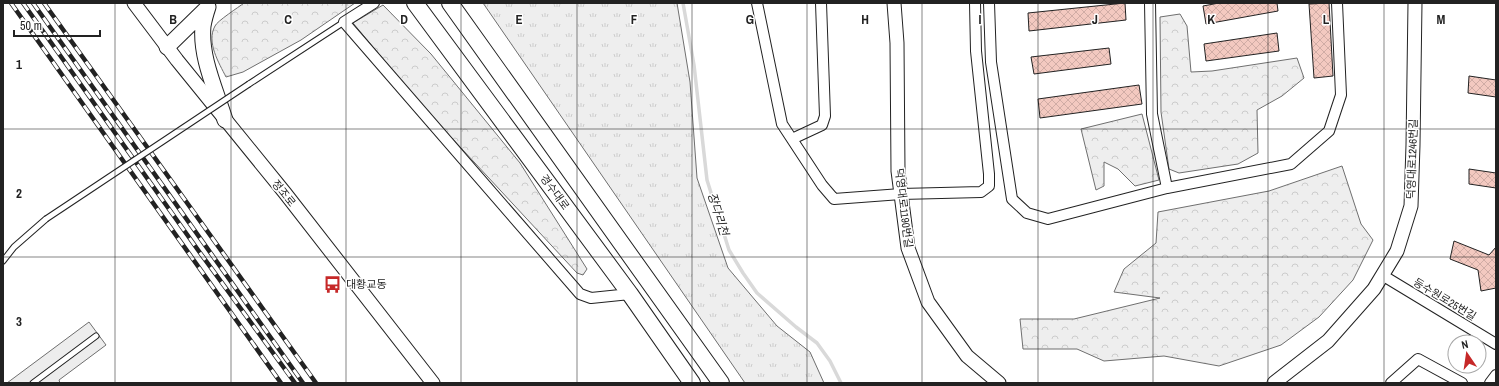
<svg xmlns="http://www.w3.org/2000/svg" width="1499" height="386" viewBox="0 0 1499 386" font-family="'Archivo Narrow','Noto Sans KR',sans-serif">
	<defs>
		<pattern id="forest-crowns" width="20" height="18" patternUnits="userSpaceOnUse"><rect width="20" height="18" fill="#eee"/><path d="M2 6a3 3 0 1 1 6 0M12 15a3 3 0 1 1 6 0" fill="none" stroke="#ccc"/></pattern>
		<pattern id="park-tufts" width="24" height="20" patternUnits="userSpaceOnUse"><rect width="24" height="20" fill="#eee"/><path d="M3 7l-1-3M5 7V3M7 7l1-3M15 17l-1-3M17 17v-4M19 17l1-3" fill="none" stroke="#ccc"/></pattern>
		<pattern id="building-cross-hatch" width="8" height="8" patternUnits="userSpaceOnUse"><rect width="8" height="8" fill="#f3c9c0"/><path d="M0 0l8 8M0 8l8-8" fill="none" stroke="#d0aca5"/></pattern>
	</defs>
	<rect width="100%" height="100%" fill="#fff"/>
	<path fill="url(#forest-crowns)" stroke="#6f6f6f" d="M244,3h111l-54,37 -58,32 -17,5c-7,-14 -20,-35 -11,-51 2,-5 24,-19 29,-23z
		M383,5l48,49 89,109 67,106 -4,6 -6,-2 -154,-166 -70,-84z
		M1180,14l7,12 4,46 21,-1 85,-13 7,20 -22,18 -25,14 1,43 -20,11 -59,9 -10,-4 -8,-57 -1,-95z
		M1142,114l17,66 -24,6 -17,-17 -14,-7v24l-8,4 -15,-61z
		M1342,166l19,58 12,16 -20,40 -34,37 -38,28 -62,21 -55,-10 -60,5 -27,-12h-54l-3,-30h54l86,-21 -46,-6 10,-23 32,-26 2,-31 111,-21z"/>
	<path fill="url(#park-tufts)" stroke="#6f6f6f" d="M483,3h194l13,79 7,96 31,90 49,58 33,26 14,31h-79z"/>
	<path fill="#ededed" stroke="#6f6f6f" d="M89,322l17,23 -47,35 1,3h-53z"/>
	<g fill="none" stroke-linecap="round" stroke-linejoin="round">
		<path stroke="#d9d9d9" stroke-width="3.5" d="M683,3l11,62 13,115 22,70 14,23 14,20 39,34 21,16 13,18 11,22"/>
	</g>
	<path fill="url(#building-cross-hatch)" stroke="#222" d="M1125,3l1,17 -97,11 -1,-18z
		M1219,3h58l1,8 -72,13 -3,-18z
		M1329,3l4,73 -19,2 -5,-74z
		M1277,33l2,18 -73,10 -2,-17z
		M1109,48l2,16 -77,10 -3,-17z
		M1469,76l27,4v17l-28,-4z
		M1139,85l3,19 -102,14 -2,-19z
		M1469,169l27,4v15l-27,-4z
		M1454,241l35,14 7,-8v41l-15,3 -3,-21 -28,-11z"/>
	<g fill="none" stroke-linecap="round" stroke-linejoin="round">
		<defs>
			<path id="service" d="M249,84l95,-62
				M3,261l11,-14 32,-28
				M33,383l63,-47"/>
			<path id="minor" d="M374,3l-30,19 236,272 11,4 39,-4
				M757,3l25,121 40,61 12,14 67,-5 80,-2 8,-6v-12l-13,-123 -1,-48
				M989,3l2,59 21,137 15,14 21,6 119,-31
				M1150,3l2,111 15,74 124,-24 38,-33 12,-36 -4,-92
				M792,139l30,-14 3,-9 -4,-113
				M1382,275l114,69
				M1391,383l27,-24 44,24
				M1490,383l6,-8"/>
			<path id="tertiary" d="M134,3l43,57 108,133 148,190
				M894,3l3,40 1,128 10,77 20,54 39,54 32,27
				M1274,383l54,-42 46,-52 23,-38 14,-45 2,-61 2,-142"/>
			<path id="secondary" d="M208,7c-2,6 -4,13 -5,19 -3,31 13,64 22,94
				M167,47l41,-40"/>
			<path id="primary" d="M415,3l215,291 62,89
				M450,3l271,380"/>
		</defs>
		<use href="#service" stroke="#222" stroke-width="7"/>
		<use href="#minor" stroke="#222" stroke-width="12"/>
		<use href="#tertiary" stroke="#222" stroke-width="15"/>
		<use href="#secondary" stroke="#222" stroke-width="17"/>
		<use href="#primary" stroke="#222" stroke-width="18"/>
		<use href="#service" stroke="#fff" stroke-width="5"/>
		<use href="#minor" stroke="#fff" stroke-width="10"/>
		<use href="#tertiary" stroke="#fff" stroke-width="13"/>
		<use href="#secondary" stroke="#fff" stroke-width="15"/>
		<use href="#primary" stroke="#fff" stroke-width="16"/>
		<defs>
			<path id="rail" d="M11,3l270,380
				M23,3l175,247 97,133
				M33,3l270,380
				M44,3l272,380"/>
		</defs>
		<use href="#rail" stroke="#222" stroke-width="4.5"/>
		<use href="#rail" stroke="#fff" stroke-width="3" stroke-dasharray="9" stroke-linecap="butt"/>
		<defs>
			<path id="service-bridge" d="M46,219l203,-135"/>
		</defs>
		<use href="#service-bridge" stroke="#222" stroke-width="7" stroke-linecap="butt"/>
		<use href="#service-bridge" stroke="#fff" stroke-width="5"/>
	</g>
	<path fill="none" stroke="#222" stroke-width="1" stroke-opacity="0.55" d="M115,3v380M231,3v380M346,3v380M461,3v380M577,3v380M692,3v380M807,3v380M922,3v380M1038,3v380M1153,3v380M1268,3v380M1384,3v380M3,129h1493M3,257h1493"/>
	<defs>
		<symbol id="bus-bare" viewBox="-9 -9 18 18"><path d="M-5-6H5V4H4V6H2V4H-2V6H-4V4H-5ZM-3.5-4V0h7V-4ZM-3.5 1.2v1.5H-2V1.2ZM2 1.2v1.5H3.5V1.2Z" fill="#c62828" stroke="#fff" stroke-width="2.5" paint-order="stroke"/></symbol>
	</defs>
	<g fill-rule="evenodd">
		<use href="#bus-bare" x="320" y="272" width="25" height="25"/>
	</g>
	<g text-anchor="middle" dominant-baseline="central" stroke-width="3" stroke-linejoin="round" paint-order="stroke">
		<g font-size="11" fill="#222" stroke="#fff">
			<text transform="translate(1412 159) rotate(-88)">덕영대로1246번길</text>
			<text transform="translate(555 192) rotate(54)">경수대로</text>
			<text transform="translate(284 193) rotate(51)">정조로</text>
			<text transform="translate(904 208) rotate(83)">덕영대로1190번길</text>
			<text transform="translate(1445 299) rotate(31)">동수원로25번길</text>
		</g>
		<g font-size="11" fill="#222" stroke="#fff" text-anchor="start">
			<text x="346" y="284">대황교동</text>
		</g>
		<g font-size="12" font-style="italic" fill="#222" stroke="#fff">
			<text transform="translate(718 214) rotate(73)">장다리천</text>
		</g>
	</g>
	<g font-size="13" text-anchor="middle" font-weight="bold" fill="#222" stroke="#fff" stroke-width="3" stroke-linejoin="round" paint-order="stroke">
		<text x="173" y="24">B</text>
		<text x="288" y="24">C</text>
		<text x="404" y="24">D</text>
		<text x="519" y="24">E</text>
		<text x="634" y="24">F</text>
		<text x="750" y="24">G</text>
		<text x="865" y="24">H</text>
		<text x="980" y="24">I</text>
		<text x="1095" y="24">J</text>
		<text x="1211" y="24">K</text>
		<text x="1326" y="24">L</text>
		<text x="1441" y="24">M</text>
		<text x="19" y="69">1</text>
		<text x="19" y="198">2</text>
		<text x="19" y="326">3</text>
	</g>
	<rect width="1499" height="386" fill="none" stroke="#222222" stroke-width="8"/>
	<g transform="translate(1467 354) rotate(347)"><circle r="19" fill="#ffffff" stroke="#a7a7a7"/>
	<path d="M0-3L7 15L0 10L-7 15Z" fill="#c62828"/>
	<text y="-6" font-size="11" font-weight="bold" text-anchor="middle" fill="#222222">N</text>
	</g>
	<path d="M14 30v6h86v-6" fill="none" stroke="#222222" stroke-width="2"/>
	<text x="20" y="30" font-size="12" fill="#222222" stroke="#ffffff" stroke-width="3" paint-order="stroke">50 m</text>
</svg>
